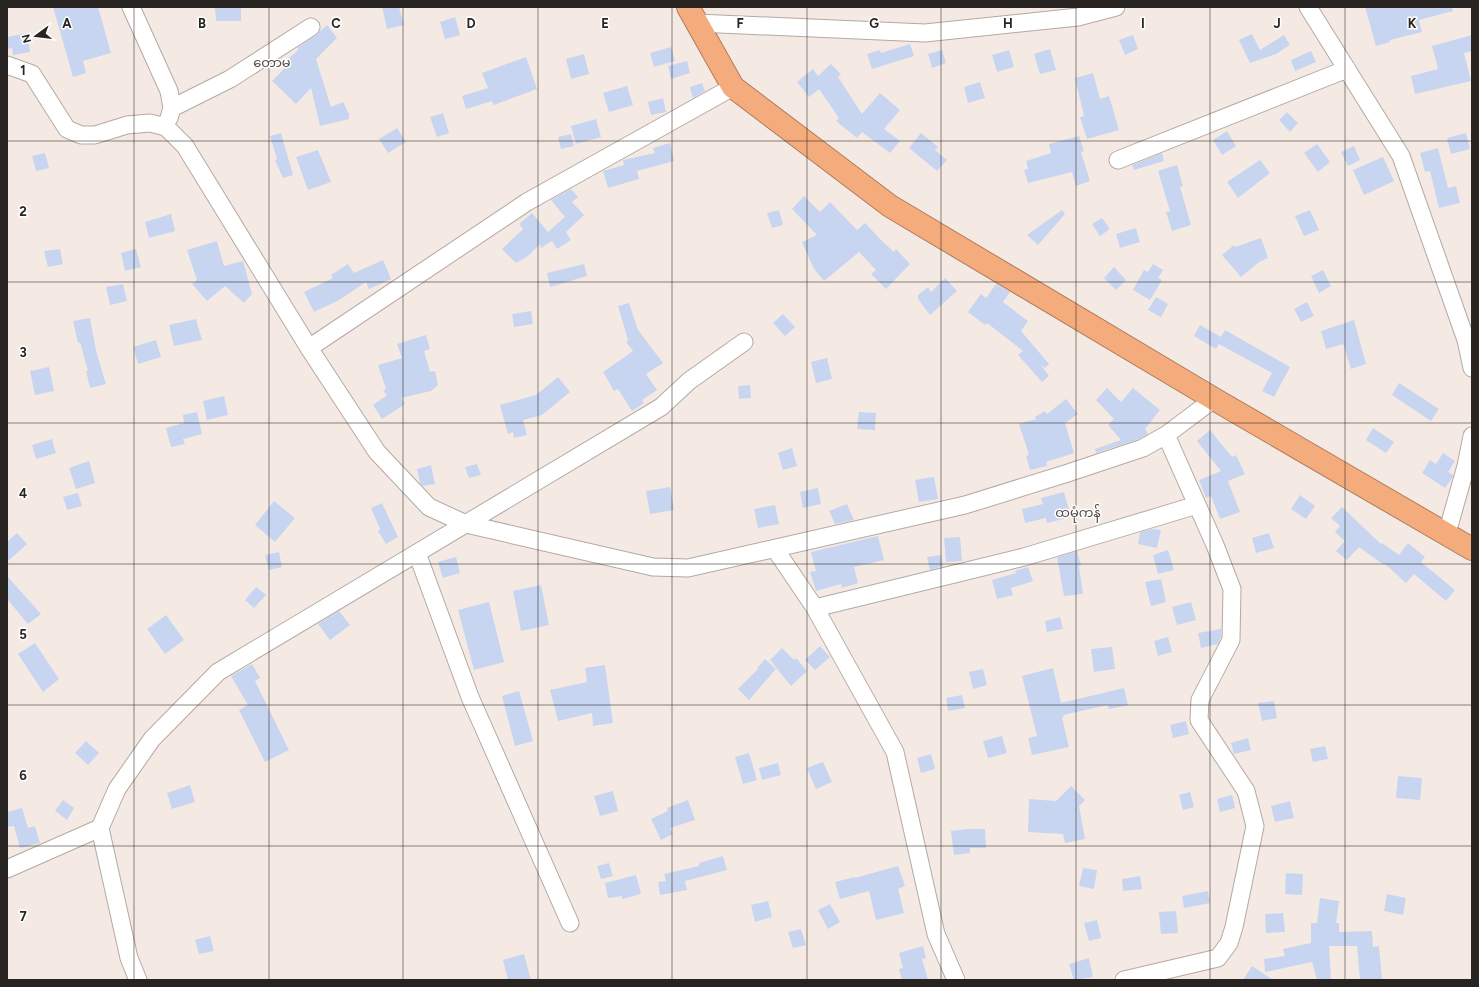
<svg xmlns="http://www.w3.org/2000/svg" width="1479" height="987" viewBox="0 0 1479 987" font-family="Figtree,'Noto Sans Myanmar',sans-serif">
	<rect width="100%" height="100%" fill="#f5eae3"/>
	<path fill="#c7d5f0" d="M53,7h45l13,46 -28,8 3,12 -13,4z
		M215,7h26v14h-25z
		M382,7h17l5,18 -17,4z
		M1365,7h87l1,4 -34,9 3,12 -32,8v2l-14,4z
		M455,17l5,18 -15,4 -5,-17z
		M327,25l10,13 -21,21 15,48 12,-5 6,12v5l-29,7 -9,-38 -15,16 -24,-23 16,-16 -3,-3 14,-13 -2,-1 19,-13z
		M27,33l3,19 -17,3 -1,-7 -5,1v-12z
		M1252,34l8,16 24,-15 6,10 -14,9 -26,9 -11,-23z
		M1133,35l5,14 -13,6 -6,-15z
		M1472,35v16l-8,2 7,28 -56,13 -4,-18 27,-7 -6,-23z
		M910,44l4,12 -42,13 -5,-15 13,-4 1,3z
		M671,47l4,14 -21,6 -4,-14z
		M1050,49l6,21 -16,4 -6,-20z
		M942,50l4,13 -14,5 -4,-14z
		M1009,50l5,17 -17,5 -5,-17z
		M1311,51l5,11 -21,9 -4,-11z
		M584,54l5,20 -18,5 -5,-20z
		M526,57l11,32 -43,16 -2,-4 -26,8 -4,-13 26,-8 -6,-15z
		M687,61l3,12 -19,6 -3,-13z
		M831,64l10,10 -3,3 24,37 18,-21 20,17 -16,19 16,12 -10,12 -28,-21 -5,6 -21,-17 3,-3 -20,-29 -10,8 -12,-15 16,-13 5,7z
		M1093,73l7,26 9,-3 10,34 -32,9 -7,-22 4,-1 -9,-38z
		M980,82l5,16 -17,5 -4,-16z
		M702,83l3,8 -12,7 -3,-11z
		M627,86l6,19 -24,7 -6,-19z
		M663,98l3,14 -15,3 -3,-13z
		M1287,112l11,11 -8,9 -11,-12z
		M443,113l6,20 -12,4 -7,-20z
		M596,119l5,18 -25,7 -5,-18z
		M397,128l9,14 -18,11 -9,-14z
		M1227,131l9,15 -14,9 -9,-15z
		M281,133l12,42 -10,3 -8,-18 2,-1 -7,-23z
		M921,133l17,14 -3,3 12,10 -10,11 -28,-23z
		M1466,133l4,16 -19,5 -4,-16z
		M571,134l3,12 -13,3 -3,-12z
		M1079,136l5,15 -3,1 9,29 -14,5 -4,-14 -44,11 -4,-13 4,-1 -2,-8 25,-8 -2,-9z
		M670,143l4,18 -37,10 2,8 -31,9 -5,-17 21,-6 -1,-5 32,-7 -2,-5z
		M1317,144l13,18 -12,10 -14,-19z
		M1354,146l6,14 -12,6 -7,-14z
		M1438,148l10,40 8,-2 4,17 -21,5 -9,-37 -5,1 -5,-19z
		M318,150l13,32 -23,8 -12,-33z
		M45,153l4,15 -13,3 -4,-15z
		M1162,153l2,8 -30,9 -2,-5z
		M1383,157l11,24 -30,14 -11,-25z
		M1260,160l10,13 -32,25 -11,-16z
		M1177,165l6,21 -3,1 11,38 -19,6 -6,-19 4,-1 -12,-40z
		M571,189l7,8 -6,5 12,13 -18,17 5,8 -14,9 -5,-8 -11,7 -1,-4 -12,12 -12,7 -14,-14 21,-20 -4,-5 13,-11 16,19 17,-15 -14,-17z
		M804,196l16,16 10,-10 27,28 8,-7 18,19 11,10 2,-3 14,15 -24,25 -15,-15 5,-4 -17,-18 -35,29 -10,-12 -12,-27 15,-7 -25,-26z
		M779,210l4,15 -11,3 -5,-15z
		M1062,210l3,4 -27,31 -11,-10z
		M1310,210l9,20 -15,6 -9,-20z
		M171,214l4,17 -26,7 -4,-16z
		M1102,218l8,11 -10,7 -8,-12z
		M1136,228l4,14 -20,6 -4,-14z
		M1261,238l7,20 -9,4 -18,15 -19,-22 12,-10 1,2z
		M217,241l7,25 19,-5 9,33 -8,9 -19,-17 -18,15 -15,-17 5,-4 -10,-30z
		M60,249l3,15 -15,3 -4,-16z
		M136,249l5,18 -16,4 -4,-18z
		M383,260l8,19 -22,10 -3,-7 -27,18 -25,12 -10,-20 29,-14 -2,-3 17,-11 6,9z
		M584,264l3,12 -37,11 -3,-14z
		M1153,264l10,6 -5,8 4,2 -12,20 -17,-10 11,-20 4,2z
		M1114,267l12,13 -10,10 -12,-12z
		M1323,270l8,16 -12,7 -8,-17z
		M945,278l12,13 -27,24 -12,-16v-4l10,-8 3,5z
		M123,284l4,17 -17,4 -4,-18z
		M996,284l14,8 -7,10 25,19 -7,10 28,33 -4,4 -4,-3 8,11 -7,6 -24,-27 5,-4 -36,-28 -2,2 -17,-13 13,-18 5,4z
		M1156,297l12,7 -7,13 -13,-7z
		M1307,302l7,14 -13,6 -7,-13z
		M629,303l9,27 25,33 -17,11 11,16 -15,10 2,3 -12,8 -14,-22 -4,2 -11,-19 30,-21 -7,-9 2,-2 -10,-34z
		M531,311l2,13 -19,3 -2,-13z
		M783,314l12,13 -10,9 -12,-13z
		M90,318l6,33 10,33 -16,4 -4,-17h2l-8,-29 -2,1 -5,-22z
		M196,319l6,21 -28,6 -5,-21z
		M1354,320l12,44 -15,5 -8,-25 -17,5 -5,-18z
		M1200,325l21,12 4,-7 65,37 -16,30 -12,-6 10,-18 -53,-29 -3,5 -22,-13z
		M426,335l4,14 -6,2 6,21 5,-1 3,14 -7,6 -30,7 4,6 -23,15 -9,-14 14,-10 -4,-4 3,-2 -8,-24 24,-7 -5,-14z
		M156,340l5,17 -23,7 -5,-17z
		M827,358l5,21 -16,4 -5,-21z
		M49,367l5,24 -19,4 -5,-24z
		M558,377l12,15 -28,23 -19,5 4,15 -13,3 -1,-6 -5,2 -8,-29 36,-10z
		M1399,383l40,26 -8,12 -39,-26z
		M750,385l1,13 -12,1 -1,-13z
		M1107,388l14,14 12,-14 27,22 -15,19 3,5 -9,5 -43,14 -1,-4 26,-9 -13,-15 6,-6 -18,-19z
		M224,396l4,19 -21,5 -4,-19z
		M1066,399l12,15 -13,9 9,30 -28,9 1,4 -17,4 -4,-14 3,-1 -10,-31 17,-5 -1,-2 10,-6 2,3z
		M197,412l5,22 -19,5 2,5 -14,3 -5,-19 18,-5 -1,-8z
		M859,412l17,1 -1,17 -18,-1z
		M1373,428l21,14 -8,11 -20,-13z
		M1210,430l22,27 4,-2 9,19 -17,7 12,31 -20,7 -9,-23 -5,2 -7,-18 22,-9 -24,-30z
		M52,439l4,14 -20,6 -4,-14z
		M792,448l5,18 -14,4 -5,-17z
		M1443,453l12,8 -7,11 5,3v2l-8,11 -23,-15 8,-13 6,4z
		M89,461l6,22 -19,6 -7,-21z
		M477,464l4,11 -12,3 -4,-11z
		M431,465l4,19 -12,2 -3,-3 -3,-14z
		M934,477l4,22 -19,3 -4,-22z
		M670,487l4,23 -24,4 -4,-23z
		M818,488l3,16 -18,4 -3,-16z
		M1064,492l7,25 -24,6 -1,-5 -21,5 -3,-14 21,-5 -2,-6z
		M78,493l4,13 -15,4 -4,-13z
		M1300,495l15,11 -9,13 -15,-10z
		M274,501l21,17 -20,24 -20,-17z
		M382,503l16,34 -12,7 -8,-13 2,-2 -9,-21z
		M847,504l7,16 -19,4 -6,-13z
		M775,505l4,19 -21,4 -4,-19z
		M1342,507l39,37 1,-1 17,12 9,-12 17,14 -4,5 34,28 -9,11 -32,-27 -8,9 -21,-19 -1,1 -25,-18 -12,13 -11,-9 9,-10 -10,-9 5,-6 -9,-8z
		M1153,529l8,1 -4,18 -19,-4 2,-12z
		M17,533l10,11 -20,18v-20z
		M1269,533l5,15 -18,5 -4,-15z
		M878,536l6,24 -30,7 4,16 -16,5 -1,-4 -25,7 -6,-19 6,-1 -5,-19z
		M960,537l2,24 -16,1 -2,-24z
		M1168,550l6,20 -16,4 -5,-19z
		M1077,551l4,14 -2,1 4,28 -19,2 -7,-39z
		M279,552l3,15 -13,3 -4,-15z
		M941,555l2,11 -13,4 -3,-13z
		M456,557l4,16 -17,5 -5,-16z
		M1028,567l5,14 -22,7 2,7 -16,4 -5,-19 24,-7 -1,-2z
		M7,576l34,38 -13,10 -21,-25z
		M1161,579l5,23 -15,4 -6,-24z
		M541,585l8,40 -28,6 -8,-40z
		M256,587l10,8 -12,13 -9,-8z
		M489,602l15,60 -30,8 -16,-60z
		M1191,602l5,18 -19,5 -5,-18z
		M339,611l11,14 -20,15 -12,-16z
		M166,615l18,25 -19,14 -18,-25z
		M1060,617l3,12 -16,3 -2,-11z
		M1221,629v8l-3,7 -17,4 -3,-15z
		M1168,637l4,15 -14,4 -4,-15z
		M35,643l24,36 -16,13 -25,-38z
		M820,646l10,11 -15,13 -10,-10z
		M1112,647l3,22 -21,3 -3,-23z
		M782,648l12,12 2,-2 11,13 -16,15 -21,-26z
		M765,659l11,10 -27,31 -11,-11 20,-20 -1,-1z
		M252,664l8,14 -5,3 34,69 -24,12 -26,-52 9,-5 -17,-29z
		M605,665l8,58 -20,3 -1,-13 -34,8 -8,-31 37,-8 -2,-14z
		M1053,668l8,35 63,-15 4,17 -19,4 -1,-4 -45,10 1,2 -2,1 7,29 -37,8 -4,-17 9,-2 -15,-60z
		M983,669l4,16 -14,4 -4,-17z
		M519,691l14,50 -18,5 -13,-50z
		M962,695l3,13 -17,3 -2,-13z
		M1274,701l3,17 -15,3 -4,-18z
		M1186,721l3,13 -16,4 -3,-13z
		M1002,736l5,17 -19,5 -5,-17z
		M1248,738l3,12 -17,4 -3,-11z
		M86,741l13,12 -11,12 -13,-12z
		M1325,746l3,13 -15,3 -3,-13z
		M749,753l8,27 -14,4 -8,-27z
		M931,754l4,15 -14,4 -4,-15z
		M823,762l9,20 -16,7 -9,-21z
		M778,763l3,12 -19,5 -3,-12z
		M1398,776l24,2 -2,22 -24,-2z
		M190,785l5,17 -23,7 -5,-16z
		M1071,786l14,14 -6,6 6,33 -20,4 -2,-9 -35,-2 1,-33 27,2z
		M613,791l5,20 -18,5 -6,-20z
		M1190,792l4,15 -11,3 -4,-15z
		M1232,795l3,13 -15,4 -3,-13z
		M63,800l11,8 -7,12 -12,-9z
		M688,800l7,20 -25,8 3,6 -12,6 -10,-21 17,-8 -1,-3z
		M1290,801l4,17 -19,4 -4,-16z
		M22,808l6,20 7,-2 5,17 -20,5 -6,-22 -7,1v-15z
		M968,829h17l1,19h-16v5l-16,2 -3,-24z
		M723,856l4,14 -42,11 2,9 -27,5 -2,-13 8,-1 -2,-7 35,-8v-3z
		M609,863l4,13 -12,3 -4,-13z
		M898,866l7,20 -7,3 6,24 -28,7 -7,-29 -29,8 -5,-17 20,-5v1z
		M1083,868l14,2 -3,19 -15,-3z
		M1286,873l17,1 -1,21 -17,-1z
		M636,875l5,19 -19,5v-3l-14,2 -3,-15z
		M1140,876l2,13 -19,2 -1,-12z
		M1208,891l2,12 -26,5 -2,-12z
		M1387,894l19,4 -3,17 -19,-4z
		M1320,898l19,3 -3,22h3v9l33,-1 1,16 6,-1 3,34h-22l-3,-34h-28l2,34h-14l-5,-18 -47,10 -1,-13 21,-3 -2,-7 28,-6v-20h6z
		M768,901l4,16 -17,5 -4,-17z
		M830,904l10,18 -12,7 -10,-19z
		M1176,911l2,22 -17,1 -2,-22z
		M1283,913l2,19 -19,1 -1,-19z
		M1097,920l4,18 -12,3 -5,-18z
		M801,929l5,16 -13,3 -5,-16z
		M210,936l4,15 -15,3 -4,-14z
		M923,946l3,12 -4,1 6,21h-26l-3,-11 4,-1 -4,-15z
		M524,954l7,26h-23l-5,-20z
		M1089,958l4,19 -19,3 -5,-16z
		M1252,966l21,14h-30z"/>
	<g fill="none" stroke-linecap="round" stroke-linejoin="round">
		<defs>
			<path id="street" d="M131,7l38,84 3,17 -3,10
				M1308,7l93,149 65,184 6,28
				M697,23l228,10 153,-16 38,-10
				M7,65l25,9 35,55 14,6h14l32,-10 23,-2 16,4 19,19 124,202 68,104 52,55 37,17 187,43 35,1 277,-63 103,-32 75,-25 23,-13 48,-36
				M172,108l58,-29 81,-52
				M1118,160l229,-91
				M309,348l218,-146 206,-115
				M1447,533l19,-67 6,-30
				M775,549l40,59 80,144 41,182 20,46
				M417,553l53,144 100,226
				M815,608l209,-51 173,-52
				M7,869l93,-41
				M138,980l-9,-22 -29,-130 17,-39 35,-50 66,-67 443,-265 28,-26 55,-39
				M1124,980l94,-22 11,-15 5,-16 21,-101 -9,-35 -47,-71 1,-20 31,-60 1,-51 -17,-44 -49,-110"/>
			<path id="highway" d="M688,7l45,80 157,119 324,193 258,150"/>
		</defs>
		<use href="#street" stroke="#b4a9a3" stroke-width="19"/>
		<use href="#highway" stroke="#ad7c5d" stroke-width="24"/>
		<use href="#street" stroke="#fff" stroke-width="17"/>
		<use href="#highway" stroke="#f5ac7d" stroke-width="22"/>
	</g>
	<path fill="none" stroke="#282421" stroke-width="1" stroke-opacity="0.55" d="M134,7v973M269,7v973M403,7v973M538,7v973M672,7v973M807,7v973M941,7v973M1076,7v973M1210,7v973M1345,7v973M7,141h1465M7,282h1465M7,423h1465M7,564h1465M7,705h1465M7,846h1465"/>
	<g text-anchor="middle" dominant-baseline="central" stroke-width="3" stroke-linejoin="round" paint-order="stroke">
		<g font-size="13" fill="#534a44" stroke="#fff">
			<text x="272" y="62">တောမ</text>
			<text x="1078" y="512">ထမုံကန်</text>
		</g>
	</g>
	<g font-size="13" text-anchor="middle" font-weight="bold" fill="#282421" stroke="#fff" stroke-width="3" stroke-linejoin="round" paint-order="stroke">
		<text x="67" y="28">A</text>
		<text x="202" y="28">B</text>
		<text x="336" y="28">C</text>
		<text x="471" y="28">D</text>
		<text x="605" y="28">E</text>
		<text x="740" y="28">F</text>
		<text x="874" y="28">G</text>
		<text x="1008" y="28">H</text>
		<text x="1143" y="28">I</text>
		<text x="1277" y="28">J</text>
		<text x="1412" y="28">K</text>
		<text x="23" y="75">1</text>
		<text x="23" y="216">2</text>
		<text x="23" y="357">3</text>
		<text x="23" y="498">4</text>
		<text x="23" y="639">5</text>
		<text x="23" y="780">6</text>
		<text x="23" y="921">7</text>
	</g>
	<rect width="1479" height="987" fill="none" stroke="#282421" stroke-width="16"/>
	<g transform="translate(36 36) rotate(255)" stroke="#ffffff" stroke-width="3" paint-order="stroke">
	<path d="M0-3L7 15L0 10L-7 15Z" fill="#282421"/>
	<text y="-6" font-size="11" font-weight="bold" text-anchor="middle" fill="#282421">N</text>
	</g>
</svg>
